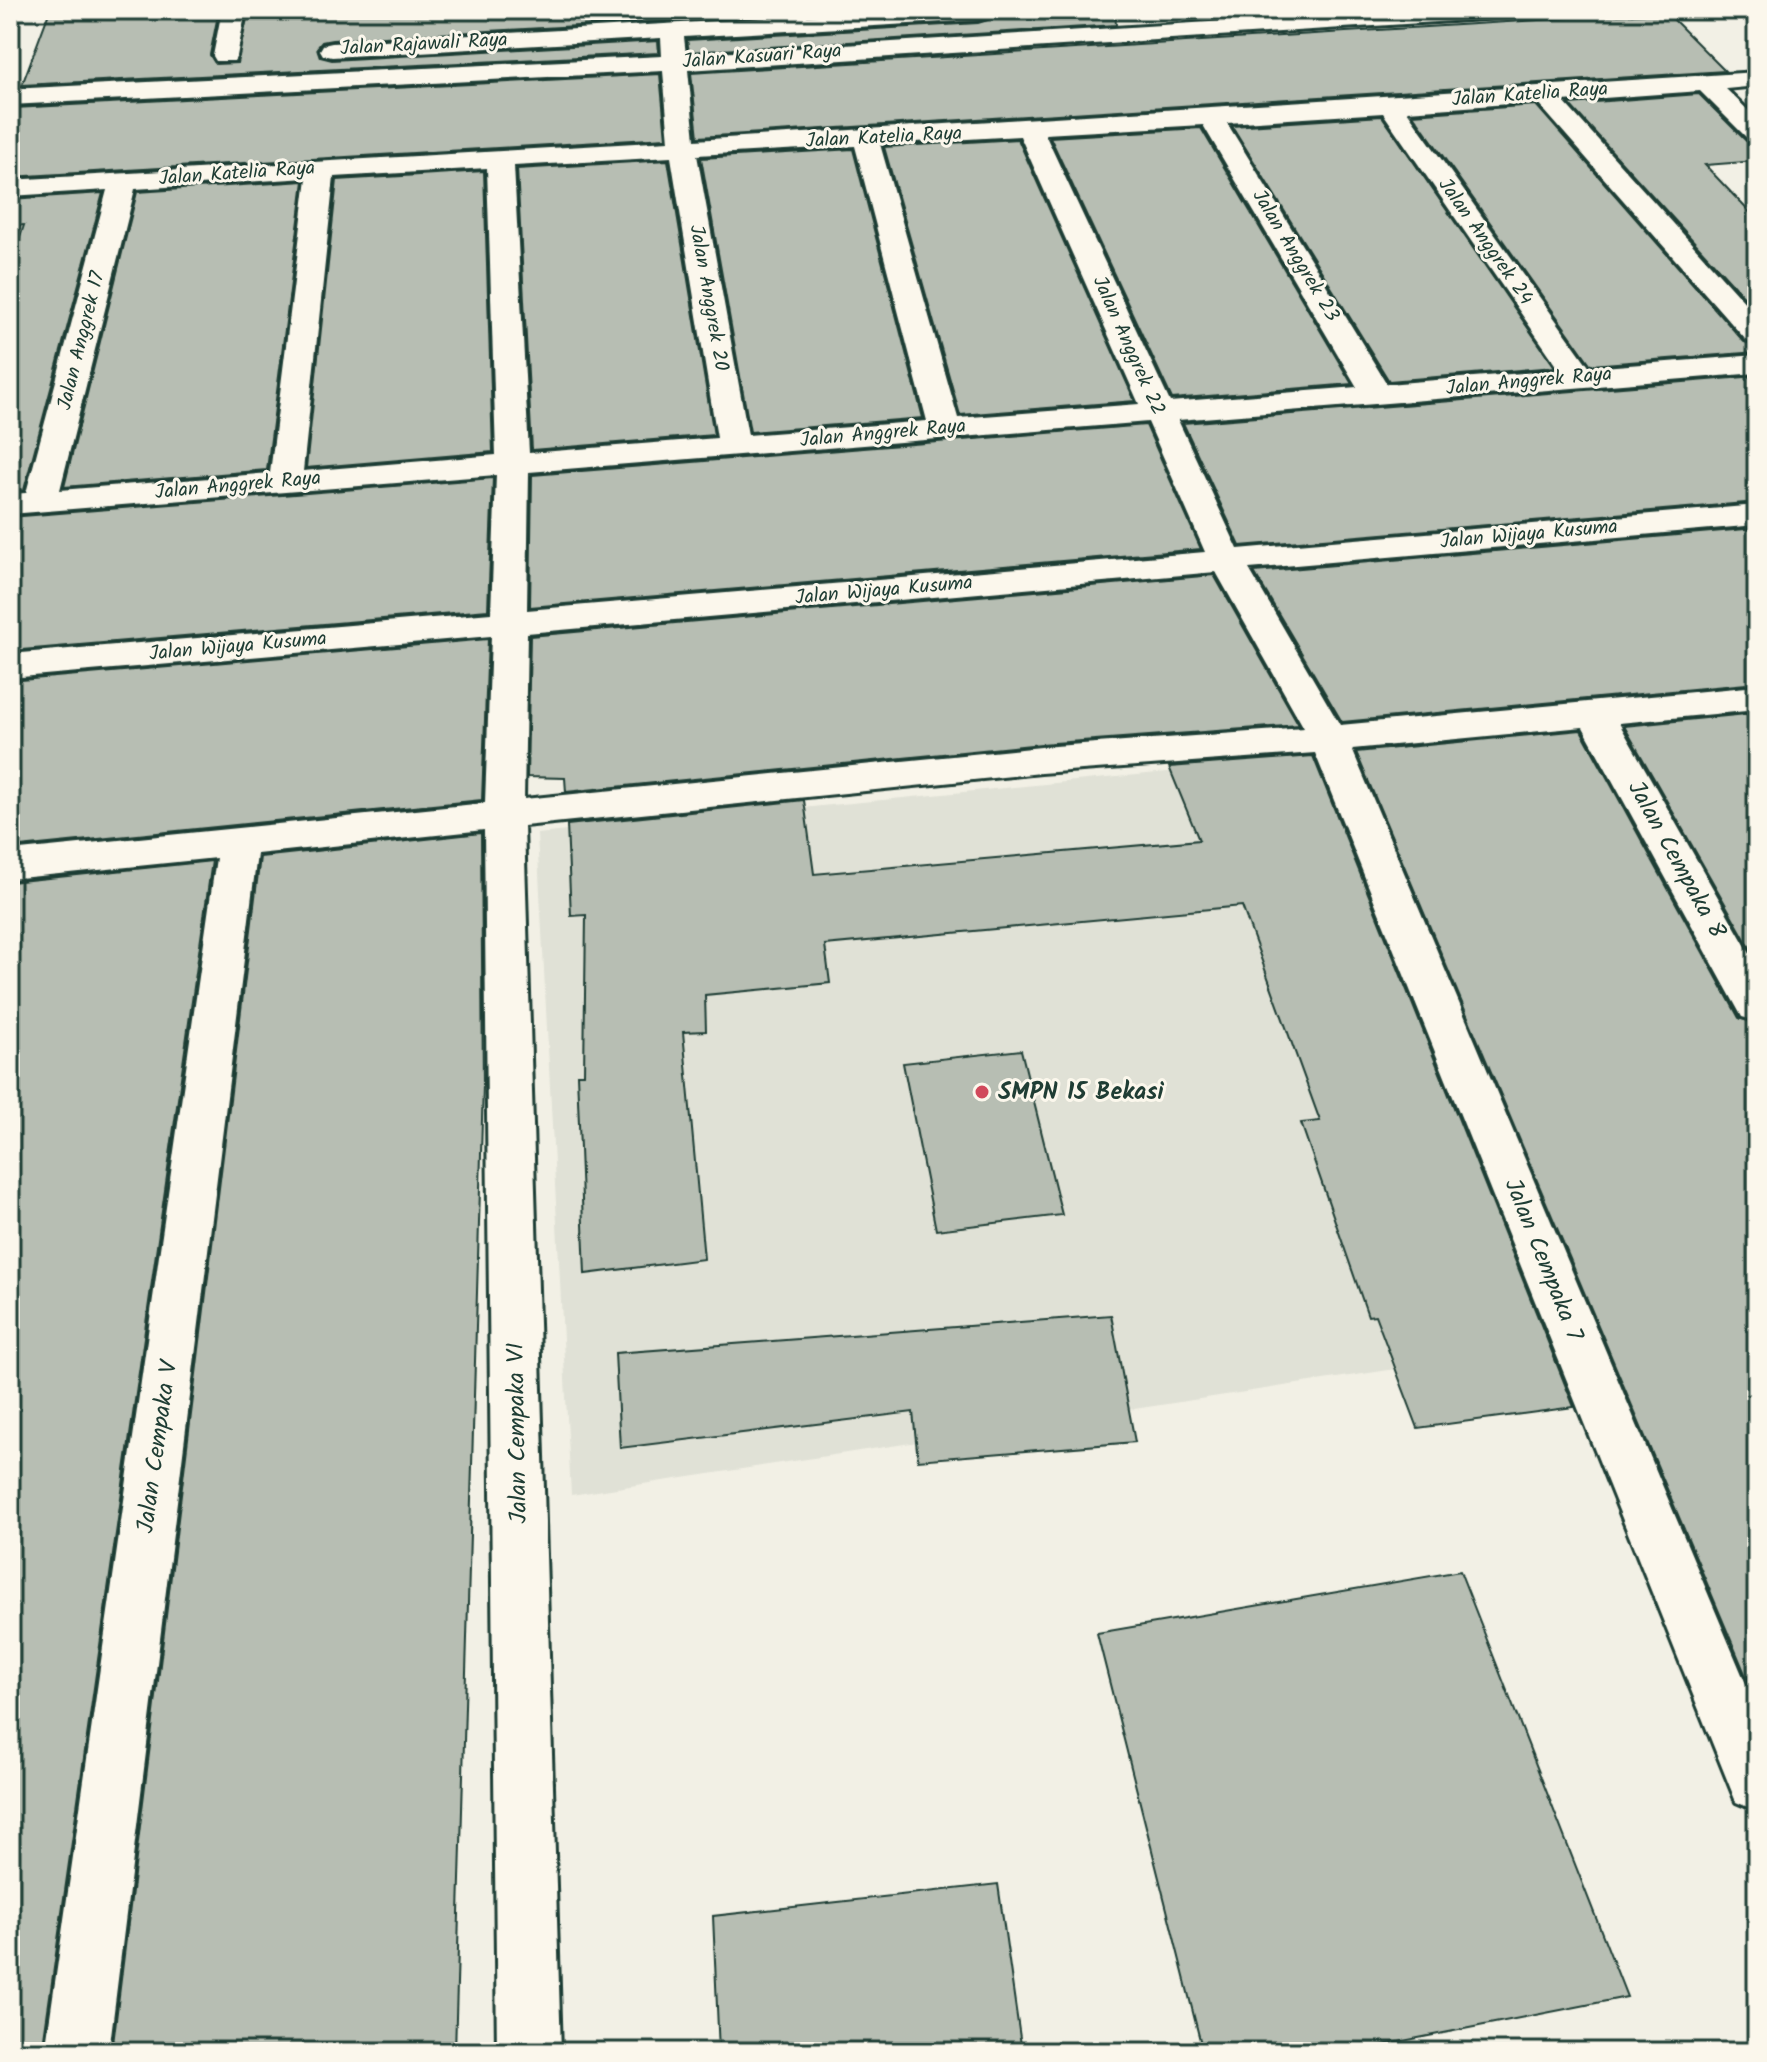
<svg xmlns="http://www.w3.org/2000/svg" width="1767" height="2062" viewBox="0 0 1767 2062" font-family="Kalam,sans-serif">
	<rect width="100%" height="100%" fill="#f2f0e5"/>
	<filter id="ink" filterUnits="userSpaceOnUse"><feTurbulence type="fractalNoise" baseFrequency=".0125" numOctaves="2"/><feDisplacementMap in="SourceGraphic" scale="16" xChannelSelector="R" yChannelSelector="G"/><feConvolveMatrix kernelMatrix="1 2 1 2 8 2 1 2 1" color-interpolation-filters="sRGB"/></filter>
	<g filter="url(#ink)">
		<path fill="#e0e1d6" d="M1279,761l241,589 -949,145 -34,-661z"/>
		<path fill="#b7beb3" stroke="#1f3d34" stroke-width="2" d="M50,10h169l-9,45 6,9 21,-1 12,-53h606l-523,30 -10,2 -5,6 3,9 12,3 326,-19 1,12 -637,32z
			M992,10h123l1,15 -427,27 -2,-12 291,-17 10,-3z
			M1666,12l59,59 -1027,66 -7,-64z
			M660,74l6,64 -656,39v-60l4,-9z
			M1699,94l47,47 11,4v16l-52,4 52,55v82h-8l-180,-198z
			M1536,105l208,237 13,4v6l-166,13 -178,-251z
			M1382,116l173,251 -166,14 -157,-255z
			M1201,128l151,256 -180,15 -122,-262z
			M1018,139l117,262 -175,14 -76,-268z
			M853,149l70,269 -173,14 -49,-274z
			M668,160l46,275 -182,15 -15,-281z
			M484,171l9,281 -187,16 31,-288z
			M304,181l-37,289 -203,17 73,-295z
			M103,193l-79,297 -14,1v-223l14,-43 -14,1v-27z
			M1757,376v126l-517,44 -57,-123z
			M1146,425l55,124 -671,58 2,-132z
			M493,478l-5,132 -478,41v-134z
			M1757,528v155l-415,39 -88,-150z
			M1214,575l85,150 -258,19 -475,48 -1,-14 -38,-1 3,-141z
			M488,639l-6,161 -472,48v-167z
			M1757,713v247l-133,-234z
			M1581,730l158,288 18,6v678l-401,-950z
			M1313,756l261,651 -156,21 -43,-113 -7,1 -67,-193 19,-2 -78,-215 -417,39 5,38 -125,12 1,36 -23,1 21,227 -119,15 -8,-200h7l2,-159 -15,1 -4,-91 237,-25 10,74 385,-34 -30,-73z
			M481,833l2,252 -28,967h-343l148,-1195z
			M212,861l-170,1191h-32v-1170z
			M1021,1050l41,165 -126,15 -33,-167z
			M1111,1315l24,127 -217,18 -5,-48 -293,36 -5,-95z
			M1460,1571l167,426 -280,55h-144l-106,-419z
			M998,1884l24,168h-303l-6,-136z"/>
		<g fill="none" stroke-linecap="round" stroke-linejoin="round">
			<defs>
				<path id="street" d="M222,10h24l-9,46 -3,5h-18l-3,-5z
					M907,10h81l2,3 -4,5 -8,2 -294,17 2,18 716,-45h124l-4,5 -8,2 -826,53 7,70 1062,-68v14l-31,3 31,30v23l-9,-3 -48,-48 -137,10 194,215v27l-11,-3 -209,-238 -130,9 183,257 167,-13v18l-579,47 60,129 519,-44v20l-508,44 91,156 417,-39v24l-138,13 138,243v55l-15,-4 -159,-290 -231,22 405,961v101l-21,-9 -421,-1049 -274,20 -517,53 37,1226h-64l-13,-1222 -227,24 -148,1198h-64l171,-1194 -206,21v-28l475,-48 6,-167 -481,42v-24l481,-41 5,-138 -486,39v-20l16,-1 81,-303 -97,6v-16l659,-39 -6,-70 -653,34v-16l652,-33 -1,-18 -329,19 -9,-2 -3,-5 3,-5 9,-2zM1383,113l177,257 -173,14 -160,-261zM1203,125l154,262 -187,15 -125,-268zM1020,136l119,268 -181,14 -78,-274zM855,146l72,275 -179,14 -51,-280zM671,157l46,281 -188,15 -15,-287zM487,168l9,287 -193,16 31,-294zM307,178l-37,295 -210,17 75,-301zM1148,422l57,130 -678,58 2,-138zM1216,572l88,156 -263,19 -517,52 3,-166z"/>
			</defs>
			<use href="#street" stroke="#1f3d34" stroke-width="6"/>
			<use href="#street" fill="#fbf7ec" fill-rule="evenodd"/>
		</g>
	</g>
	<circle fill="#d1495b" stroke="#fbf7ec" stroke-width="3" cx="982" cy="1092" r="8"/>
	<g text-anchor="middle" dominant-baseline="central" stroke-width="6" stroke-linejoin="round" paint-order="stroke">
		<g font-size="20" fill="#1f3d34" stroke="#fbf7ec">
			<text transform="translate(424 45) rotate(-3)">Jalan Rajawali Raya</text>
			<text transform="translate(762 57) rotate(-4)">Jalan Kasuari Raya</text>
			<text transform="translate(1530 95) rotate(-4)">Jalan Katelia Raya</text>
			<text transform="translate(884 138) rotate(-3)">Jalan Katelia Raya</text>
			<text transform="translate(237 174) rotate(-4)">Jalan Katelia Raya</text>
			<text transform="translate(1485 242) rotate(55)">Jalan Anggrek 24</text>
			<text transform="translate(1295 256) rotate(59)">Jalan Anggrek 23</text>
			<text transform="translate(708 298) rotate(80)">Jalan Anggrek 20</text>
			<text transform="translate(82 341) rotate(-76)">Jalan Anggrek 17</text>
			<text transform="translate(1128 346) rotate(66)">Jalan Anggrek 22</text>
			<text transform="translate(1529 382) rotate(-5)">Jalan Anggrek Raya</text>
			<text transform="translate(883 434) rotate(-5)">Jalan Anggrek Raya</text>
			<text transform="translate(238 486) rotate(-5)">Jalan Anggrek Raya</text>
			<text transform="translate(1529 535) rotate(-5)">Jalan Wijaya Kusuma</text>
			<text transform="translate(884 591) rotate(-5)">Jalan Wijaya Kusuma</text>
			<text transform="translate(238 647) rotate(-5)">Jalan Wijaya Kusuma</text>
		</g>
		<g font-size="24" fill="#1f3d34" stroke="#fbf7ec">
			<text transform="translate(1676 860) rotate(61)">Jalan Cempaka 8</text>
			<text transform="translate(1543 1260) rotate(68)">Jalan Cempaka 7</text>
			<text transform="translate(518 1433) rotate(-91)">Jalan Cempaka VI</text>
			<text transform="translate(158 1447) rotate(-82)">Jalan Cempaka V</text>
		</g>
		<g font-size="24" font-weight="bold" fill="#1f3d34" stroke="#fbf7ec" text-anchor="start">
			<text x="998" y="1092">SMPN 15 Bekasi</text>
		</g>
	</g>
	<rect width="1767" height="2062" fill="none" stroke="#fbf7ec" stroke-width="40"/>
	<rect x="20" y="20" width="1727" height="2022" fill="none" stroke="#1f3d34" stroke-width="3" filter="url(#ink)"/>
</svg>
